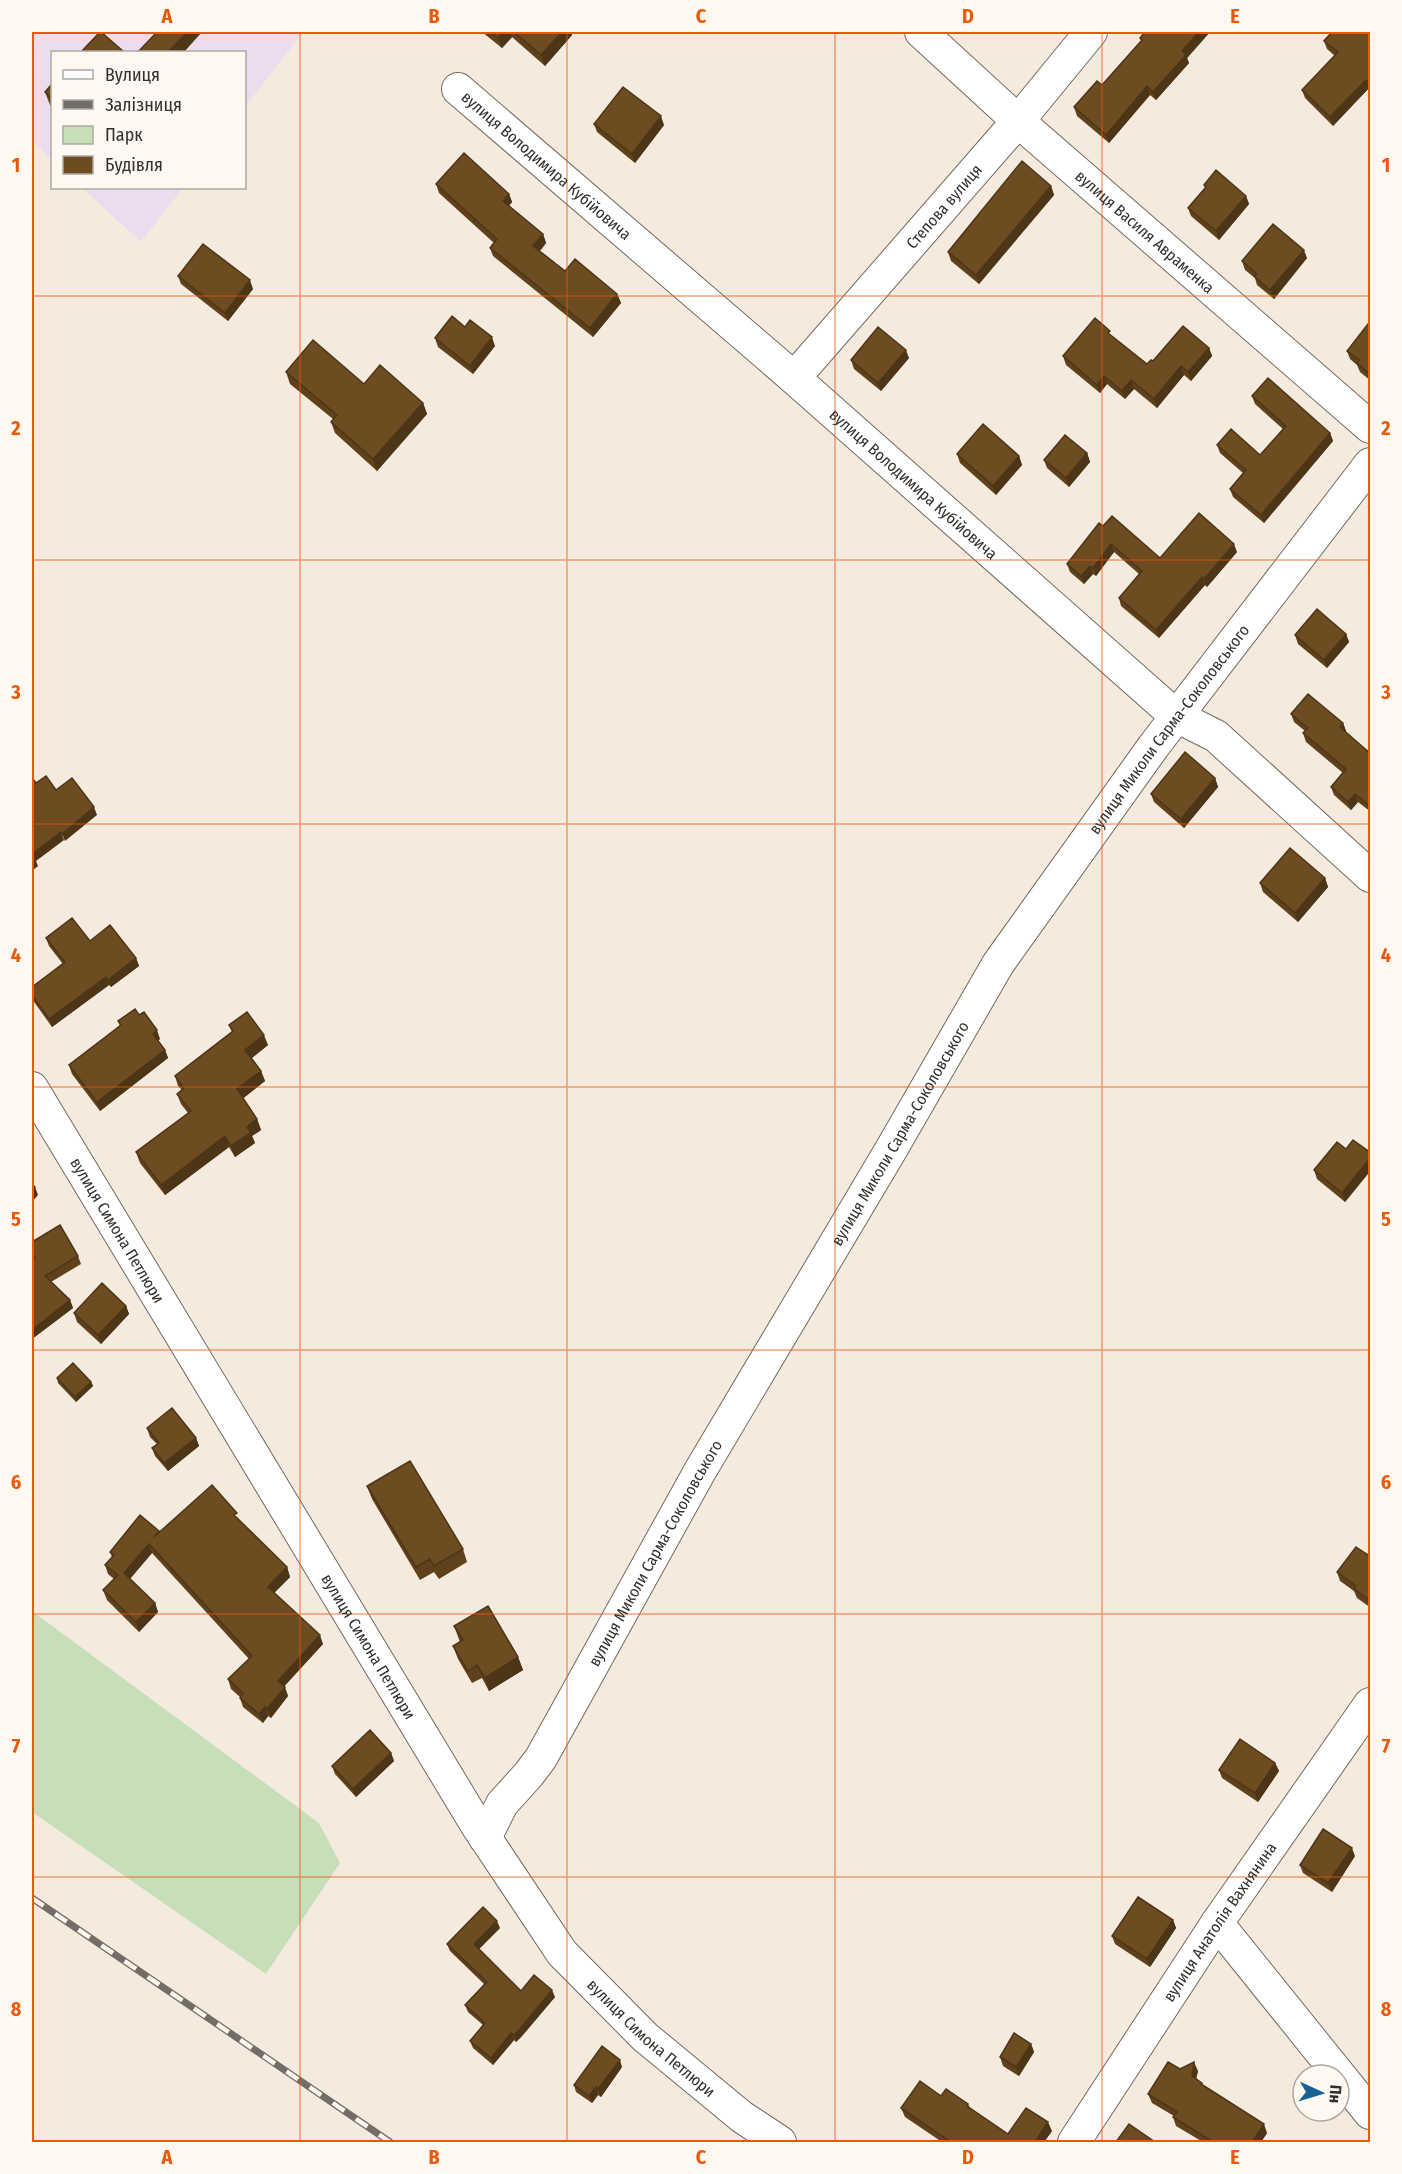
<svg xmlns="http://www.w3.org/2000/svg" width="1402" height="2174" viewBox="0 0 1402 2174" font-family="'Fira Sans Condensed',sans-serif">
	<rect width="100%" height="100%" fill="#f5eade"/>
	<path fill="#ecdcee" d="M32,32h271l-58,75 -1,-55h-192v108l-20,-20z
		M82,188h101l-42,54z"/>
	<path fill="#c7dfb9" d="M32,1611l287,212 21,40 -74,111 -234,-162z"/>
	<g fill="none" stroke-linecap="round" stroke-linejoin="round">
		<defs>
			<g id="minor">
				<path id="s1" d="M921,32l97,89 352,306"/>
				<path id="s2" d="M458,89l336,289 382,338 40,20 154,140"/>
				<path id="s3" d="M794,378l224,-257 73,-89"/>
				<path id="s4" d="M32,1088l444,736 86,129 83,84 97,80 38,25"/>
				<path id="s5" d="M485,1838l17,-34 27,-30 12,-16 159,-287 192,-323 106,-184 155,-217 217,-283"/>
				<path d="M1217,1923l153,190"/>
				<path id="s6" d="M1074,2142l143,-219 153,-219"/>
			</g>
		</defs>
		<use href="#minor" stroke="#736a5f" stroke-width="34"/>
		<use href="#minor" stroke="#fff" stroke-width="32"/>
		<defs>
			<path id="rail" d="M32,1898l358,244"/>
		</defs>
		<use href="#rail" stroke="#746d67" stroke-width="7"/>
		<use href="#rail" stroke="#fff8f1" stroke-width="4.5" stroke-dasharray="14" stroke-linecap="butt"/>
	</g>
	<path fill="#5f411c" d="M482,32h90v3l-27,31 -33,-29 -10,11z
		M1145,32h65l-23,26 2,5 -33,37 -6,-5 -41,48 -32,-27 -3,-9 28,-22 39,-44 -1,-3z
		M1371,32v58l-2,-2 -36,38 -28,-28 -3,-8 33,-34 -8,-7 -3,-8z
		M52,84v24l-2,-3 -5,-13z
		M594,124l70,1 -29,38 -38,-31z
		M436,184l73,10 3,8 -3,4 34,28 3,9 -6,8 25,20 52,23 4,9 -28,34 -100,-81 -3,-8 4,-5 -55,-50z
		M1204,185l42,11 3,8 -30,36 -28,-24 -3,-8 17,-20z
		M1051,186l3,9 -75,89 -28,-23 -3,-9z
		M1307,258l-33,41 -17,-14 -2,-7 -10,-8 -3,-9z
		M178,276l75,13 -25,32 -47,-37z
		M1371,326v55l-11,-9 -3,-7 -7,-6 -3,-8z
		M465,327l30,19 -22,28 -35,-27 -3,-9z
		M1111,335l36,29 6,-3 56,-13 3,8 -21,25 -7,-6 -27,33 -23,-19 -9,10 -18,-15 -7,9 -34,-28 -3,-9z
		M909,358l-28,33 -27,-22 -3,-9z
		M286,372l78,12 59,19 4,11 -50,57 -42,-38 -4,-11 2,-3 -43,-35z
		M1252,396l78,37 3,8 -69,82 -31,-26 -3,-8 13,-16 -23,-20 -3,-8 43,10 23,-26 -28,-25z
		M1087,453l3,9 -21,25 -22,-19 -3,-8z
		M957,454l62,2 3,9 -26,30 -36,-32z
		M1103,526l57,32 77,-6 -30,35 -2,-2 -46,53 -38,-32 -2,-8 20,-24 -25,-22 -18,24 -3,-2 -9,10 -14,-12 -3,-8z
		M1346,634l3,8 -22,26 -29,-24 -3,-9z
		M1291,714l52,9 3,8 -1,1 26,22v58l-13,-10 -7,8 -17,-15 -3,-8 12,-14 -37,-31 -3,-9 2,-2 -11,-9z
		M1215,778l3,9 -34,41 -30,-26 -3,-8z
		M1325,878l3,9 -30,35 -35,-30 -3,-9z
		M46,938l44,3 46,17 3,8 -28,21 -2,-2 -57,42 -20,-28v-12l31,-23 -14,-18z
		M118,1021l42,18 -2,1 7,10 3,8 -68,53 -28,-37 -3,-9 51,-39z
		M229,1025l39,20 -16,13 9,13 4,10 -22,17 14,21 4,11 -9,6 3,7 -20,14 -6,-10 -64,48 -25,-32 -4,-11 52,-39 -7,-9 -4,-10 5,-4 -4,-4 -3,-10 57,-44z
		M1346,1149l25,4v17l-26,32 -28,-23 -3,-9z
		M32,1242l46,14 3,8 -30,18 19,18 3,8 -41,31 2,-81 -2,-4z
		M126,1306l3,8 -28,30 -24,-22 -3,-9z
		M57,1378l34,4 2,4 -17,16 -18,-19z
		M147,1428l49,10 3,8 -31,25 -13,-15 -3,-8 5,-4 -7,-7z
		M367,1486l96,63 4,13 -28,17 -5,-7 -14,8 -48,-81z
		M240,1521l47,46 3,10 -16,16 49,51 -39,42 4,10 -17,22 -3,-2 -5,7 -20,-16 -3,-9v-1l-9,-8 -3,-10 21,-20 -97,-106 -22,26 25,24 3,9 -19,20 -32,-32 -4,-10 11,-11 -6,-5 -3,-9 7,-8 -2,-5 49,-21v1z
		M1371,1557v51l-14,-10 -3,-7 -14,-10 -3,-9z
		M454,1626l64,31 5,13 -34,21 -7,-13 -10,5 -14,-24 -5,-13 7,-4z
		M391,1753l3,8 -38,36 -21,-23 -3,-8z
		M1275,1763l4,8 -21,31 -36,-24 -3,-8z
		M1355,1856l-23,36 -29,-19 -3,-8z
		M1173,1920l3,8 -26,39 -35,-23 -3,-8z
		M500,1928l-21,21 42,42 34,6 -33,39 -6,6 -2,-2 -21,25 -20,-17 -3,-7 13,-16 -15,-13 -3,-7 19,-21 -34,-33 -3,-7z
		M1031,2044l3,8 -15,24 -16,-10 -3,-9z
		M622,2067l-21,30 -3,-2 -6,8 -16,-11 -2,-7z
		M1180,2069l18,2 -2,7 8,8 63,47 -6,9h-58l-27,-16 -3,-9 1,-1 -22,-13 -4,-9z
		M941,2096l27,8 2,4 38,26 44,-3 -8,11h-102l-37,-25 -4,-9z"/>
	<path fill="#4d3517" d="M187,32h15l-18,20h-16z
		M503,32h7l2,5 -10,11 -4,-10z
		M562,32h10v3l-27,31 -4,-11z
		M1199,32h11l-23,26 2,5 -33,37 -3,-8 29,-41z
		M1366,80l3,8 -36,38 -3,-9z
		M1147,86l3,9 -41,48 -3,-8z
		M661,116l3,9 -29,38 -3,-9z
		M1051,186l3,9 -75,89 -3,-9z
		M509,194l3,8 -6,7 -3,-8z
		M1246,196l3,8 -30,36 -3,-9z
		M543,234l3,9 -9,11 -4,-8z
		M1304,250l3,8 -33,41 -4,-9z
		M250,280l3,9 -25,32 -3,-8z
		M617,294l4,9 -28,34 -3,-9z
		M492,337l3,9 -22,28 -3,-8z
		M1209,348l3,8 -21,25 -3,-9z
		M906,350l3,8 -28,33 -3,-8z
		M1181,366l3,9 -27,33 -3,-9z
		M1104,376l3,8 -7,9 -3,-8z
		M1131,380l3,9 -9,10 -3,-8z
		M423,403l4,11 -50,57 -4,-12z
		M1330,433l3,8 -69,82 -3,-8z
		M1087,453l3,9 -21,25 -3,-9z
		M1019,456l3,9 -26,30 -3,-9z
		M1111,544l3,8 -18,24 -3,-8z
		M1234,544l3,8 -30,35 -3,-8z
		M1090,566l3,8 -9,10 -3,-8z
		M1202,577l3,8 -46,53 -3,-8z
		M1346,634l3,8 -22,26 -3,-8z
		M1343,723l3,8 -3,4 -3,-8z
		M1215,778l3,9 -34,41 -3,-9z
		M1355,794l3,8 -7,8 -3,-8z
		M94,807l3,8 -32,26 -3,-7z
		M61,832l3,8 -28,21 2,5 -6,5v-17z
		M1325,878l3,9 -30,35 -3,-9z
		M136,958l3,8 -28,21 -3,-7z
		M106,977l3,8 -57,42 -3,-8z
		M157,1030l3,9 -4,3 -3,-8z
		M264,1035l4,10 -19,15 -4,-10z
		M165,1050l3,8 -68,53 -3,-9z
		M261,1071l4,10 -24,19 -4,-11z
		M257,1119l4,11 -9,6 3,7 -20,14 -4,-11 16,-19z
		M225,1136l4,11 -64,48 -4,-10z
		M1371,1157v13l-26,32 -3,-9z
		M35,1187l3,8 -6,7v-11z
		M70,1300l3,8 -41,31v-9z
		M126,1306l3,8 -28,30 -3,-9z
		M91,1382l2,4 -17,16 -1,-5z
		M196,1438l3,8 -31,25 -4,-8z
		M149,1544l3,9 -25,29 -3,-9z
		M287,1567l3,10 -19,19 -3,-9z
		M155,1603l3,9 -19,20 -3,-10z
		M320,1635l3,9 -42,46 -3,-9z
		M518,1657l5,13 -34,21 -4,-13z
		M285,1687l3,9 -17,22 -4,-9z
		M265,1707l3,9 -5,7 -4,-9z
		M391,1753l3,8 -38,36 -3,-8z
		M1275,1763l4,8 -21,31 -3,-9z
		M1352,1848l3,8 -23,36 -4,-9z
		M1173,1920l3,8 -26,39 -3,-8z
		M497,1921l3,7 -23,23 -3,-7z
		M552,1990l3,7 -33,39 -6,6 -2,-7z
		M511,2033l3,7 -21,25 -2,-7z
		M1031,2044l3,8 -15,24 -3,-9z
		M620,2060l2,7 -21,30 -3,-8z
		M1194,2062l4,9 -3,13 -3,-8z
		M596,2087l2,8 -6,8 -3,-7z
		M1048,2122l4,9 -8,11h-9z
		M1264,2124l3,9 -6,9h-9z"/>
	<path fill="#6e4c21" stroke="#4d3517" stroke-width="1.5" d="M100,32h1l23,20h-43z
		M157,32h30l-19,20h-30z
		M491,32h12l-5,6z
		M514,32h48l-21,23z
		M1145,32h54l-17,19 4,4 -33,37 -6,-6 -41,49 -32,-28 23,-26 5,4 40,-45 -2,-2z
		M1332,32h39v52l-5,-4 -36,37 -28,-27 36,-38 -14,-11z
		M52,84v15l-7,-7z
		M623,87l38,29 -29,38 -38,-30z
		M464,153l45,41 -6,7 40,33 -10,12 32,25 10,-12 42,35 -27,34 -100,-80 7,-9 -61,-55z
		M1022,161l29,25 -75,89 -28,-23z
		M1216,170l30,26 -30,35 -28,-23 18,-21 -2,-2z
		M1273,224l31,26 -34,40 -16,-14 3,-2 -15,-13z
		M203,244l47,36 -25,33 -47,-37z
		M452,316l13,11 5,-7 22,17 -22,29 -35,-28z
		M1095,318l15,13 -2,2 39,31 4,-4 2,1 30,-35 26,22 -21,24 -7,-6 -27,33 -23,-19 -9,11 -18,-15 -7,9 -34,-29z
		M1368,324l3,2v49l-14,-12 2,-3 -12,-9z
		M878,327l28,23 -28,33 -27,-23z
		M313,340l51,44 16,-19 43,38 -50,56 -42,-37 6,-7 -51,-43z
		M1268,378l62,55 -69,82 -31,-26 16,-19 -29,-25 14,-16 29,26 26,-29 -34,-30z
		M983,424l36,32 -26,30 -36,-32z
		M1065,435l22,18 -21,25 -22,-18z
		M1199,513l35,31 -30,35 -2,-2 -46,53 -37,-32 23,-27 -31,-27 -18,24 -3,-2 -9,10 -14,-12 32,-41 4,3 9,-10 48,42z
		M1317,609l29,25 -22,26 -29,-25z
		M1308,694l35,29 -3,4 31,27v53l-16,-13 -7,8 -17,-15 15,-18 -43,-36 5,-5 -17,-14z
		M1185,752l30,26 -34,41 -30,-25z
		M46,776l10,14 16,-12 22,29 -32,27 -1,-2 -29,22v-76l4,5z
		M1290,848l35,30 -30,35 -35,-30z
		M72,918l18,23 20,-16 26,33 -28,22 -2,-3 -57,42 -17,-24v-8l33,-25 -19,-24z
		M135,1009l4,6 5,-3 13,18 -4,4 12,16 -68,52 -28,-37 52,-40 -3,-4z
		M247,1012l17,23 -19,15 16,21 -24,18 20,30 -10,8 4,6 -20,13 -6,-10 -64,49 -25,-33 55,-41 -14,-17 7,-6 -9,-12 58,-45 -4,-6z
		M1353,1140l18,13v4l-29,36 -28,-23 23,-28 9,7z
		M32,1184l3,3 -3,4z
		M60,1225l18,31 -33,20 25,24 -38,30v-70l3,-2 -3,-7v-9z
		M102,1283l24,23 -28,29 -24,-22z
		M73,1363l18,19 -16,15 -18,-19z
		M172,1408l24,30 -32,25 -12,-15 7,-5 -12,-15z
		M410,1461l53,88 -29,17 -4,-7 -14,8 -49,-81z
		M212,1485l25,28 -3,2 53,52 -19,20 52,48 -42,46 7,6 -18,22 -2,-2 -6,7 -19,-16 3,-5 -15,-14 24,-23 -103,-112 -25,29 31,30 -19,19 -33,-32 15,-15 -13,-10 9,-10 -4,-3 30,-37 19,16 -5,6z
		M1356,1547l15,10v44l-17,-12 2,-3 -19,-14z
		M488,1606l30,51 -33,21 -8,-13 -9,6 -15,-25 10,-6 -9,-14z
		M370,1730l21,23 -38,36 -21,-23z
		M1240,1739l35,24 -20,30 -36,-23z
		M1323,1829l29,19 -24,35 -28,-18z
		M1138,1897l35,23 -26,39 -35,-23z
		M483,1907l14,14 -23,23 47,47 13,-16 18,15 -33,40 -5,5 -3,-2 -20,25 -21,-17 15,-18 -20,-18 22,-23 -40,-38z
		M1014,2033l17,11 -15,23 -16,-10z
		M602,2046l18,14 -22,29 -2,-2 -7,9 -15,-11z
		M1168,2062l12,7 14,-7 -2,14 10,7 -1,1 63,40 -12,18h-39l-40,-25 4,-5 -29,-18z
		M920,2081l21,15 5,-7 22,15 -1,2 41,28 18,-26 22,14 -13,20h-84l-50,-34z
		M1129,2124l26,18h-39z"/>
	<path fill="none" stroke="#e8590c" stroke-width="1.5" stroke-opacity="0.55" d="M300,32v2110M567,32v2110M835,32v2110M1102,32v2110M32,296h1338M32,560h1338M32,824h1338M32,1087h1338M32,1350h1338M32,1614h1338M32,1877h1338"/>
	<g text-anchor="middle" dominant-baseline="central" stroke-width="6" stroke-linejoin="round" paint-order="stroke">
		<g font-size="16" fill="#342f2b" stroke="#fff8f1">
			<text stroke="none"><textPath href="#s2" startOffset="117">вулиця Володимира Кубійовича</textPath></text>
			<text stroke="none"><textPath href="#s3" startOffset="228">Степова вулиця</textPath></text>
			<text stroke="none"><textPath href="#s1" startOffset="300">вулиця Василя Авраменка</textPath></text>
			<text stroke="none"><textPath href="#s2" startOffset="603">вулиця Володимира Кубійовича</textPath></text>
			<text stroke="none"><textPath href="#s5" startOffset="1305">вулиця Миколи Сарма-Соколовського</textPath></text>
			<text stroke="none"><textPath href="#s5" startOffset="819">вулиця Миколи Сарма-Соколовського</textPath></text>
			<text stroke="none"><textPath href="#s4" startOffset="166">вулиця Симона Петлюри</textPath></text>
			<text stroke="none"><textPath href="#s5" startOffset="333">вулиця Миколи Сарма-Соколовського</textPath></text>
			<text stroke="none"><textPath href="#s4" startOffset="652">вулиця Симона Петлюри</textPath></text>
			<text stroke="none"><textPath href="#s6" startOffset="264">вулиця Анатолія Вахнянина</textPath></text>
			<text stroke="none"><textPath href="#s4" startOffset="1138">вулиця Симона Петлюри</textPath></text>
		</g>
	</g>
	<rect width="1402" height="2174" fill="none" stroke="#fff8f1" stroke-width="66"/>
	<rect x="51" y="51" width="195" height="138" fill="#fff8f1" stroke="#aea8a2" stroke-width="1.5"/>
	<rect x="63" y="70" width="30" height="9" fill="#ffffff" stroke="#aea8a2" stroke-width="1.5"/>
	<text x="105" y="81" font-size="18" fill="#342f2b">Вулиця</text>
	<rect x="63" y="100" width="30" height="9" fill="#746d67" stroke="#aea8a2" stroke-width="1.5"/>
	<text x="105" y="111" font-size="18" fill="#342f2b">Залізниця</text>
	<rect x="63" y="126" width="30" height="18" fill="#c7dfb9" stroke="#aea8a2" stroke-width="1.5"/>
	<text x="105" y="141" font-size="18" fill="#342f2b">Парк</text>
	<rect x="63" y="156" width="30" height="18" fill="#6e4c21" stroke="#aea8a2" stroke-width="1.5"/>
	<text x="105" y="171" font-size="18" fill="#342f2b">Будівля</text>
	<g transform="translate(1321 2093) rotate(94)"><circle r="28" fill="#fff8f1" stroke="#aea8a2" stroke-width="1.5"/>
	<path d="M0-4.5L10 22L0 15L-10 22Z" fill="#186195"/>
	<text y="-9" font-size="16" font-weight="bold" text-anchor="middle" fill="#342f2b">Пн</text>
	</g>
	<rect x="33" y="33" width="1336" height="2108" fill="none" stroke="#e8590c" stroke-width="2"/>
	<g font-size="20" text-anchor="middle" font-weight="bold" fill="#e8590c">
		<text x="167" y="23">A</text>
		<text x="434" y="23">B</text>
		<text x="701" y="23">C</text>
		<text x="968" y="23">D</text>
		<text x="1235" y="23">E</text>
		<text x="16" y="172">1</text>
		<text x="1386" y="172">1</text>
		<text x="16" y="435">2</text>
		<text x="1386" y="435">2</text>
		<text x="16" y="699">3</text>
		<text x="1386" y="699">3</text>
		<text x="16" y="962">4</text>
		<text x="1386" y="962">4</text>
		<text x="16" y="1226">5</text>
		<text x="1386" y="1226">5</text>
		<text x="16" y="1489">6</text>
		<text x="1386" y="1489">6</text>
		<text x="16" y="1753">7</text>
		<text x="1386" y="1753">7</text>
		<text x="16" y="2016">8</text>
		<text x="1386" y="2016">8</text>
		<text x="167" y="2164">A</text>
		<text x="434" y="2164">B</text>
		<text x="701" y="2164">C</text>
		<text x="968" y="2164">D</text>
		<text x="1235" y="2164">E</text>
	</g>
</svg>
